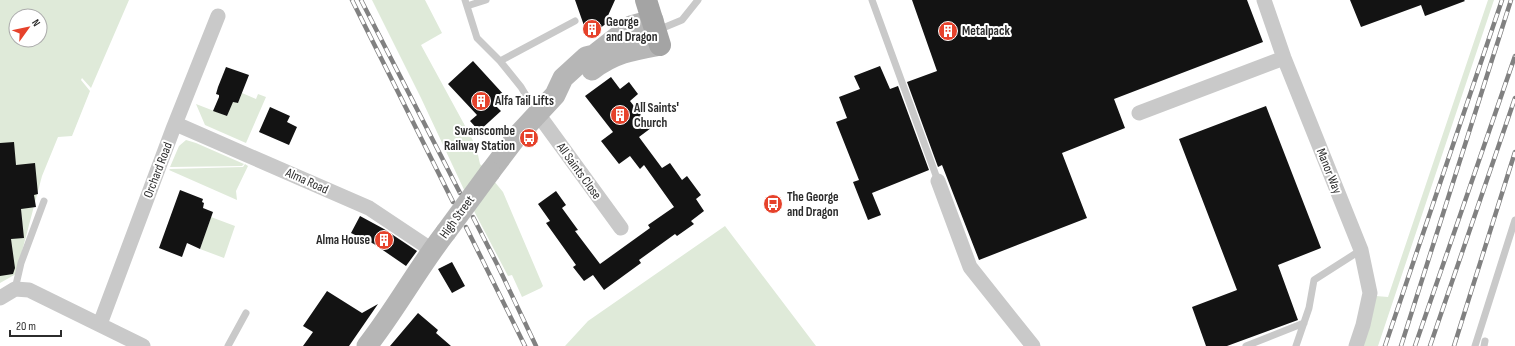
<svg xmlns="http://www.w3.org/2000/svg" width="1515" height="346" viewBox="0 0 1515 346" font-family="'Sofia Sans Condensed',sans-serif">
	<rect width="100%" height="100%" fill="#fff"/>
	<path fill="#dfead9" fill-rule="evenodd" d="M0,0h129l-38,88 -9,-10 -1,2 9,11 -18,45 -14,1 -16,39 -26,98 -16,9zM16,16h24v24h-24z
		M372,0h53l17,33 -21,12 55,101 4,18 23,28 40,94 -2,2 -19,9 -10,-22 -4,1 -34,-65 -53,-113z
		M1488,0h6l-116,346h-16l14,-50 12,1z
		M242,93l14,6 2,-5 8,3 -20,46 -41,-18 -9,-21 31,12 3,-8 -6,-10 14,5z
		M186,140l10,3 48,21 -2,2 -72,1 9,-21z
		M245,164l3,2 -12,25 1,9 -68,-30 1,-1 73,-2z
		M211,217l24,9 -11,32 -24,-9z
		M725,226l91,120h-251l23,-25z"/>
	<path fill="#131313" d="M575,0h40l-9,20 1,3 -19,14z
		M912,0h335l16,42 -149,57 11,29 -63,25 25,65 -108,42 -37,-95 -4,2 -31,-85 30,-11z
		M1350,0h114l1,1 -40,15 -4,-11 -60,22z
		M473,61l32,35 -10,9 6,6 -22,20 -9,-10 7,-6 -29,-31z
		M880,66l10,23 8,-3 31,84 -57,23 9,22 -13,5 -15,-38 6,-2 -23,-58 11,-4 -8,-21 21,-8 -6,-13z
		M226,67l23,8 -11,28 -5,-1 -6,14 -14,-5 6,-14v-2l-3,-1 2,-7z
		M611,77l9,12 9,-7 9,12 -8,7 21,27 -12,9 23,31 8,-5 12,17 5,-4 14,19 -5,4 8,12 -13,10 3,3 -17,12 -2,-2 -36,26 2,3 -37,27 -11,-15 -9,6 -11,-14 3,-2 -30,-42 4,-2 -12,-17 18,-13 10,14 -4,3 16,22 -3,1 25,33 50,-36 -2,-3 26,-18 -30,-42 -4,4 -10,-13 -11,8 -18,-23 12,-9 -28,-36z
		M1266,106l55,142 -43,17 20,55 -71,26h-21l-14,-39 45,-17 -58,-151z
		M270,107l20,9 -3,6 10,5 -8,18 -30,-13z
		M14,142l2,23 19,-2 3,31 -4,1 2,12 -15,2 3,29 -13,1 4,29 -2,6 -13,2v-133z
		M180,190l23,9 -1,3 2,1 -1,5 10,4 -13,37 -13,-6 -5,14 -23,-9z
		M360,216l24,13 33,22 -11,15 -32,-22 -23,-11z
		M452,262l13,24 -13,7 -14,-24z
		M327,291l35,22 16,-9 -29,42h-46l10,-14 -10,-6z
		M418,313l20,17 -2,3 15,13h-61z"/>
	<g fill="none" stroke-linecap="round" stroke-linejoin="round">
		<path stroke="#c9c9c9" stroke-width="7" d="M465,0l12,38 23,23 21,26 15,25
			M872,0l66,181
			M467,6l19,-6
			M658,30l24,-10 16,-20
			M500,61l75,-40
			M15,289l6,-26 23,-62
			M228,346l18,-33
			M1246,346l58,-23
			M1296,346l13,-38 5,-28 47,-30
			M1475,346l40,-126
			M1484,346l1,-5"/>
		<path stroke="#c9c9c9" stroke-width="15" d="M1264,0l20,58 77,192 9,43 -7,32 -7,21
			M1139,113l145,-55
			M538,114l83,114
			M176,124l193,84 63,42
			M938,181l32,86 63,79
			M0,298l15,-9 14,1 114,56
			M100,324l73,-195 45,-113"/>
		<path stroke="#b6b6b6" stroke-width="21" d="M592,70c22,-17 41,-20 68,-25
			M490,172l28,-37 37,-40 8,-17 23,-21 8,-2 37,-29 22,-6
			M367,346c29,-37 51,-78 79,-114"/>
		<path stroke="#a4a4a4" stroke-width="22" d="M646,0l14,45"/>
		<defs>
			<path id="rail" d="M352,0l101,202
				M361,0l99,193
				M473,217l24,47 39,82
				M466,227l59,119
				M1385,346l117,-346
				M1401,346l110,-346
				M1415,346l100,-290
				M1430,346l85,-248
				M1454,346l61,-194"/>
		</defs>
		<use href="#rail" stroke="#818181" stroke-width="4.5"/>
		<use href="#rail" stroke="#fff" stroke-width="3" stroke-dasharray="9" stroke-linecap="butt"/>
		<path stroke="#b6b6b6" stroke-width="21" d="M446,232l44,-60"/>
	</g>
	<defs>
		<symbol id="building-disc" viewBox="-11 -11 22 22"><circle r="9.5" fill="#e6422b" stroke="#fff"/><path d="M-4-6H4V6H1V3H-1V6H-4ZM-2.5-4.3h1.7v1.8h-1.7ZM.8-4.3h1.7v1.8H.8ZM-2.5-1h1.7V.8h-1.7ZM.8-1h1.7V.8H.8Z" fill="#fff"/></symbol>
		<symbol id="bus-disc" viewBox="-11 -11 22 22"><circle r="9.5" fill="#e6422b" stroke="#fff"/><path d="M-5-6H5V4H4V6H2V4H-2V6H-4V4H-5ZM-3.5-4V0h7V-4ZM-3.5 1.2v1.5H-2V1.2ZM2 1.2v1.5H3.5V1.2Z" fill="#fff"/></symbol>
	</defs>
	<g fill-rule="evenodd">
		<use href="#building-disc" x="581" y="18" width="22" height="22"/>
		<use href="#building-disc" x="937" y="20" width="22" height="22"/>
		<use href="#building-disc" x="470" y="90" width="22" height="22"/>
		<use href="#building-disc" x="609" y="104" width="22" height="22"/>
		<use href="#bus-disc" x="518" y="127" width="22" height="22"/>
		<use href="#bus-disc" x="762" y="193" width="22" height="22"/>
		<use href="#building-disc" x="373" y="229" width="22" height="22"/>
	</g>
	<g text-anchor="middle" dominant-baseline="central" stroke-width="4" stroke-linejoin="round" paint-order="stroke">
		<g font-size="13" font-weight="bold" fill="#2c2c2c" stroke="#fff" text-anchor="start">
			<text x="606" y="22">George<tspan x="606" dy="15">and Dragon</tspan></text>
			<text x="962" y="31">Metalpack</text>
			<text x="495" y="101">Alfa Tail Lifts</text>
			<text x="634" y="108">All Saints'<tspan x="634" dy="15">Church</tspan></text>
			<text x="515" y="131" text-anchor="end">Swanscombe<tspan x="515" dy="15">Railway Station</tspan></text>
			<text x="787" y="197">The George<tspan x="787" dy="15">and Dragon</tspan></text>
			<text x="370" y="240" text-anchor="end">Alma House</text>
		</g>
		<g font-size="13" fill="#2c2c2c" stroke="#fff">
			<text transform="translate(158 170) rotate(-69)">Orchard Road</text>
			<text transform="translate(579 171) rotate(54)">All Saints Close</text>
			<text transform="translate(1329 171) rotate(68)">Manor Way</text>
			<text transform="translate(307 181) rotate(24)">Alma Road</text>
			<text transform="translate(457 217) rotate(-54)">High Street</text>
		</g>
	</g>
	<g transform="translate(28 28) rotate(57)"><circle r="19" fill="#ffffff" stroke="#ababab"/>
	<path d="M0-3L7 15L0 10L-7 15Z" fill="#e6422b"/>
	<text y="-6" font-size="11" font-weight="bold" text-anchor="middle" fill="#2c2c2c">N</text>
	</g>
	<path d="M10 330v6h51v-6" fill="none" stroke="#2c2c2c" stroke-width="2"/>
	<text x="16" y="330" font-size="12" fill="#2c2c2c" stroke="#ffffff" stroke-width="3" paint-order="stroke">20 m</text>
</svg>
